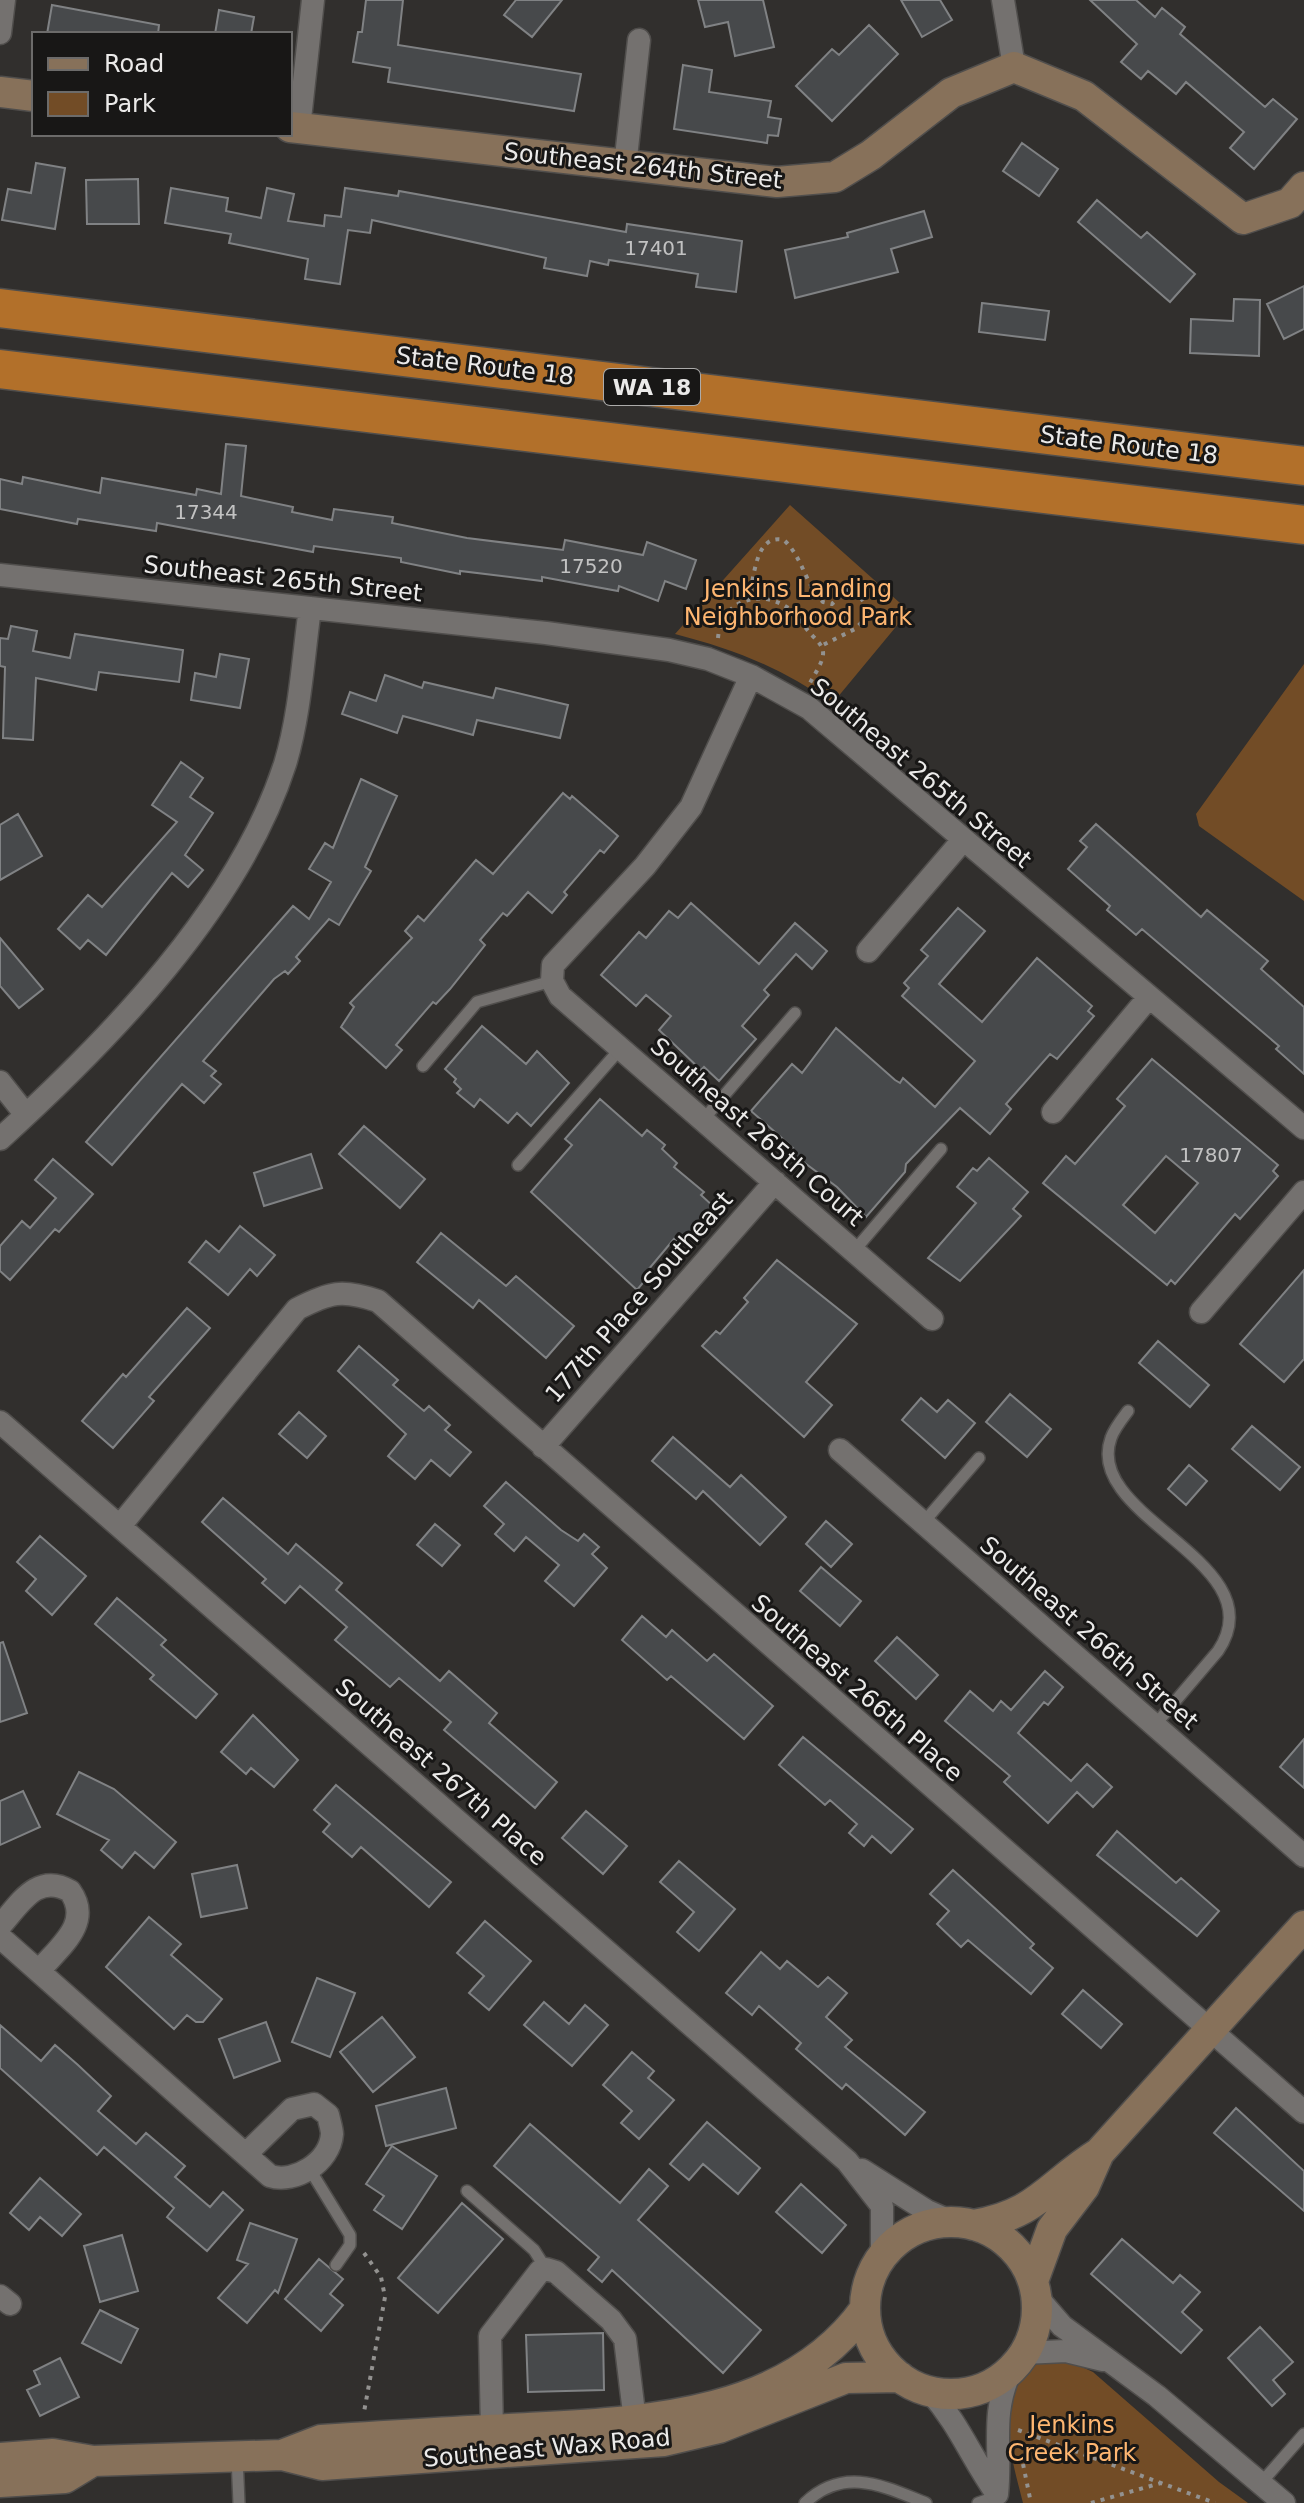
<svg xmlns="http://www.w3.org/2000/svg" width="1304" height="2503" viewBox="0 0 1304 2503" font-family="'DejaVu Sans',sans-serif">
	<rect width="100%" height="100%" fill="#312f2d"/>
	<path fill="#724c26" d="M790,505l119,106 -77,93c-49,-36 -99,-55 -157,-70z
		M1304,664v237l-105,-75 -3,-12z
		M1069,2361l24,11 126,110 29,21h-225c-9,-37 -36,-119 14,-139 9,-3 22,-2 32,-3z"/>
	<path fill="#47494b" stroke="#808284" stroke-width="2" fill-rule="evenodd" d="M366,0h37l-5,45 183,29 -7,37 -186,-29 2,-14 -37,-6 5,-30h4z
		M516,0h46l-30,37 -28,-22z
		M698,0h65l11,47 -39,9 -7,-34 -23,5z
		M901,0h39l12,20 -30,17z
		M1090,0h46l19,17 7,-9 23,19 -5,7 85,73 8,-8 24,20 -43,50 -24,-21 14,-16 -58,-50 -10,12 -28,-23 -7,8 -20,-17 16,-18z
		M52,5l107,20 -1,9h-111z
		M219,10l35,7 -3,17h-36z
		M869,25l29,29 -66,67 -36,-35 36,-37 7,6z
		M683,65l29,5 -3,22 62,9 -3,16 13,2 -3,17 -10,-1 -1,8 -93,-14z
		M1022,143l36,26 -19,27 -36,-25z
		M36,163l29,5 -10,61 -53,-9 6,-31 23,4z
		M138,179l1,45h-52l-1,-44z
		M171,188l57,10 -2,13 35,7 6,-30 27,6 -6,27 36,5 1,-11 16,2 4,-29 53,8 1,-5 227,41 1,-8 115,17 -6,51 -40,-5 2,-13 -89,-14 -1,5 -18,-4 -3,15 -43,-8 2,-10 -174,-38 -2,13 -22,-3 -8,54 -35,-5 3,-20 -79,-16 2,-9 -66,-11z
		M1097,200l44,38 6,-6 48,42 -25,28 -92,-80z
		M924,211l8,26 -41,12 7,23 -103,26 -10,-48 63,-13 -1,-4z
		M1304,286v43l-20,10 -17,-35z
		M1234,299l26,1 -1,56 -69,-3 1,-34 42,2z
		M982,303l67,8 -4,29 -66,-8z
		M226,444l20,2 -5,50 52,11 -1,5 40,8 2,-11 59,8 -1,6 75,15 96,12 2,-10 78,15 4,-13 49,18 -10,29 -21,-8 -7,20 -39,-15 -1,5 -76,-14v4l-82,-10v3l-59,-12v-4l-87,-12 -1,6 -156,-29 -1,8 -78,-12 -1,5 -77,-15v-30l22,5 1,-7 77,16 2,-15 94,17 1,-6 24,5z
		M11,626l26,5 -4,20 37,7 5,-24 108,16 -4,32 -80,-10 -3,18 -60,-12 -3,62 -30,-2 2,-71 -5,-1v-28l8,1z
		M220,654l29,5 -9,49 -49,-8 4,-27 21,4z
		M385,675l37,13 2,-6 69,16 3,-10 72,17 -8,33 -83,-18 -4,15 -70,-19 -6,17 -55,-19 8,-22 26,9z
		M181,762l22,16 -13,19 23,16 -28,42 18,15 -15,17 -16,-14 -66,82 -18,-15 -8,9 -22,-20 30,-34 14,12 75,-85 -25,-17z
		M361,779l36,17 -32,71 6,4 -32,54 -10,-6 -33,38 4,4 -12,13 -3,-3 -11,8 -71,82 13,10 -5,5 10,8 -17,19 -22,-19 -70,81 -26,-23 207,-236 16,13 22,-37 -22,-13 16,-26 8,5z
		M563,793l7,6 2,-3 46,40 -14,17 -4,-3 -36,42 3,3 -15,18 -24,-21 -21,24 -4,-3 -23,27 5,5 -35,44 -14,15 -3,-2 -37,43 6,5 -16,18 -45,-41 13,-20 -4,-4 62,-65 -7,-7 13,-15 6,5 52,-61 17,14z
		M18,814l24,42 -42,24v-55z
		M1096,824l105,93 6,-7 61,51 -7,8 43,38v67l-28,-25 3,-3 -137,-117 -6,6 -29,-25 3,-4 -42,-37 19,-22 -7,-6z
		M691,903l68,61 36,-41 32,28 -15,18 -16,-15 -32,36 5,5 -27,31 14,13 -37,42 -15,-14 -3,3 -42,-40 12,-14 -25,-21 -10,11 -35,-31 38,-43 7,6 23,-27 9,7z
		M958,908l27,23 -46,53 43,38 55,-64 55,48 -4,5 6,5 -37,43 -7,-5 -44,50 5,5 -21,25 -30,-26 -54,56 -1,8 -39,45 -29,-30 -47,-35 3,-4 -42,-37 41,-47 10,9 34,-45 59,52 5,3 3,-5 32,29 40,-46 -73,-65 7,-8 -5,-5 24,-27 -7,-6z
		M0,938l43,51 -24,19 -19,-22z
		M482,1026l44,38 11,-13 32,32 -38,43 -14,-13 -9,10 -28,-24 -6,8 -17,-14 4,-4 -7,-7 2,-3 -11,-10z
		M1152,1059l126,106 -5,6 5,5 -38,43 -5,-5 -60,70 -4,-4 -4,5 -124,-102 23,-27 9,8 50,-58 -8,-7zM1166,1156l32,27 -43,50 -32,-28z
		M600,1099l42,37 5,-6 18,15 -3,4 15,14 -3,4 30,25 -3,3 13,12 -33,38 -7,-6 -26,31 3,3 -14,17 -106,-98 41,-47 -7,-6z
		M364,1126l61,53 -25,29 -61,-54z
		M311,1154l11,34 -58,18 -10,-33z
		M989,1158l39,34 -15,17 8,7 -61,65 -32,-23 48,-55 -19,-16 16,-19 4,3z
		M53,1159l40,35 -34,38 -4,-3 -45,51 -10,-9v-25l22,-25 8,7 26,-30 -21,-18z
		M240,1226l35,29 -18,21 -7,-7 -22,26 -39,-33 17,-21 13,11z
		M441,1233l65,53 10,-10 58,50 -28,32 -67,-58 -6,8 -56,-46z
		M777,1260l80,64 -51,58 26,23 -28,32 -102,-91 14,-15 4,3 28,-32 -4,-4z
		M1304,1270v89l-20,23 -44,-38z
		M187,1308l23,20 -61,69 5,4 -41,47 -31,-27 41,-47 3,3z
		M1158,1341l51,44 -19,22 -51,-44z
		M359,1346l39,34 -5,5 31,26 5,-5 21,19 -5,5 26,22 -21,24 -19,-16 -16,19 -27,-23 18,-22 -68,-63z
		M1010,1394l41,35 -24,28 -41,-35z
		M921,1398l16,14 11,-12 27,23 -30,35 -43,-38z
		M299,1412l27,24 -19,22 -28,-24z
		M1252,1426l48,41 -20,23 -48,-41z
		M673,1437l57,50 11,-12 45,42 -26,28 -57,-54 -7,8 -44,-38z
		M1189,1465l18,16 -21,24 -18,-16z
		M506,1482l55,48 17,11 6,-7 15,13 -7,7 15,14 -33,38 -29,-25 14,-16 -33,-28 -12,14 -19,-17 9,-10 -20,-18z
		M223,1498l65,56 8,-10 46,39 -6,7 104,91 9,-10 48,42 -8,10 68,59 -22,26 -91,-78 7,-8 -52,-44 -9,9 -55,-47 12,-13 -47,-41 -15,17 -23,-20 4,-4 -64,-57z
		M826,1521l26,23 -21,23 -25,-23z
		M435,1524l25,21 -18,21 -25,-21z
		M40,1536l46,40 -34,39 -26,-24 10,-12 -19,-17z
		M821,1567l40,34 -21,25 -40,-35z
		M117,1598l49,42 -5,5 56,49 -21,24 -46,-39 4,-4 -59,-51z
		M642,1616l24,21 6,-7 35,31 7,-7 59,52 -29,33 -73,-63 -4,4 -45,-40z
		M897,1637l41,38 -22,24 -41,-38z
		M3,1642l24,71 -27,9v-79z
		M1045,1671l18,16 -15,18 -4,-3 -26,31 53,48 16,-17 25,23 -19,20 -16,-15 -29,31 -44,-41 6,-6 -65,-55 25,-30 23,20 8,-10 10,9z
		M253,1715l45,45 -24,27 -23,-19 -5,6 -25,-22z
		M803,1737l110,92 -22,24 -19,-17 -8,10 -15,-13 8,-9 -27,-24 -5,5 -46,-40z
		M1304,1739v49l-24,-21z
		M79,1772l35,17 62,53 -22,26 -19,-16 -13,16 -21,-18 8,-10 -52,-26z
		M336,1785l115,97 -22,25 -68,-60 -9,10 -29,-25 7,-8 -16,-14z
		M23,1791l17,36 -40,18v-44z
		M586,1811l41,35 -24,28 -41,-36z
		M1117,1831l59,52 5,-5 38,33 -22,25 -100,-81z
		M679,1861l56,48 -36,42 -22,-19 17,-20 -34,-30z
		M237,1865l10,43 -46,9 -9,-43z
		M953,1870l81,74 -4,4 23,20 -22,26 -63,-54 -7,7 -24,-23 12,-13 -19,-17z
		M149,1917l32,27 -10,11 51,44 -19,23h-7l-9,-7 -13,14 -68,-62z
		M485,1921l46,40 -42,49 -20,-17 15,-17 -27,-23z
		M761,1952l19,17 7,-8 31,26 10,-10 19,16 -21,24 26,23 -7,7 80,65 -20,23 -59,-51 -4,5 -46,-40 5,-6 -42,-37 -7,9 -26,-22z
		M317,1978l38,15 -25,64 -38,-15z
		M1083,1990l39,34 -21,24 -39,-34z
		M544,2002l25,22 16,-19 23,20 -36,41 -48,-41z
		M382,2017l33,40 -42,35 -33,-40z
		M266,2022l14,39 -46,17 -15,-39z
		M0,2025l41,36 14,-16 23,20 33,31 -13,15 38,33 10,-11 39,33 -10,11 35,30 13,-15 20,18 -36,41 -40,-34 7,-9 -70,-61 -7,8 -97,-87z
		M632,2052l22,19 -6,7 26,22 -35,39 -18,-16 11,-12 -29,-26z
		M446,2088l10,40 -70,18 -10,-40z
		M1236,2108l68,63v40l-90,-78z
		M707,2122l53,46 -22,26 -35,-30 -14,16 -19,-16z
		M530,2124l90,79 29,-34 19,17 -30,34 123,110 -38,43 -111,-103 -10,12 -14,-12 11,-13 -105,-91z
		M392,2146l45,30 -35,53 -28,-19 10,-14 -18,-12z
		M40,2178l41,36 -19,22 -22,-19 -11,13 -19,-17z
		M801,2184l45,41 -24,28 -46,-41z
		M462,2203l41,36 -65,74 -40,-35z
		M250,2223l47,16 -19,54 -3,-3 -28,33 -29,-25 30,-34 -11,-4z
		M122,2235l16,56 -38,11 -16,-56z
		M1122,2239l51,44 7,-8 20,17 -18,20 20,18 -21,23 -90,-79z
		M319,2259l24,20 -13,15 13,11 -22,26 -36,-32z
		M100,2310l38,19 -17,34 -39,-20z
		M1260,2327l33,35 -20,18 12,14 -13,12 -44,-48z
		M603,2333l1,57 -76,2 -2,-57z
		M60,2358l19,39 -39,19 -13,-26 13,-6 -6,-13z"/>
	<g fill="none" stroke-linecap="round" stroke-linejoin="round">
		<defs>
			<path id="lane" d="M423,1066l54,-64 75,-21
				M703,1120l92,-107
				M518,1165l103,-117
				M854,1251l87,-102
				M1128,1411c-6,8 -14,18 -17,27 -29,80 167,124 107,213l-63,74
				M923,1523l56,-65
				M309,2168l41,67v10l-14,20
				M467,2191l67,59 12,19
				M237,2457l2,46
				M1261,2483l43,-49
				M805,2503c39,-37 78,-17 121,0
				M978,2503l20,-7"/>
			<path id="street" d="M1003,0l11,67
				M0,33l4,-33
				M299,128l14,-128
				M625,166l14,-126
				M0,575l546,58 123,17 39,9 43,17 58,32 495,420
				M751,676l-60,131 -46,59 -92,99 -1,16 8,15 372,323
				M868,951l95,-111
				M0,1082l26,33
				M1053,1112l96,-115
				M0,1139c109,-99 239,-232 285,-375 15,-49 18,-105 25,-156
				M1201,1312l103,-120
				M0,1422l847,739 35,45v50
				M543,1447l232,-265
				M840,1450l464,406
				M120,1526l177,-217c33,-17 45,-20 81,-8l926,811
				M0,1926c20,-22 37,-54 70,-35 23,32 -11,56 -31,80
				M0,1937l270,239c25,8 60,-14 62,-42 0,-5 -3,-14 -4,-19l-14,-11 -22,5 -46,45
				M862,2170l65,41 25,11
				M0,2296l10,8
				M1036,2296l26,30 95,70 127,107
				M1024,2353l42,-2 37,9
				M930,2391c30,35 41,66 67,103
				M492,2430l-2,-94 50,-65 6,-2 10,3 55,48 14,19 10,82
				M997,2494c5,-47 -7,-79 14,-124"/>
			<path id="secondary" d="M0,92l34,4
				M290,127l487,55 58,-5 36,-22 80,-62 63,-26 70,29 159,123 47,-16 14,-16
				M865 2308a86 86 0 1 1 172 0a86 86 0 1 1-172 0Z
				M973,2225c64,-10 76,-41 126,-72l205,-227
				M1033,2281l19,-52 32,-42 15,-34
				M282,2455l39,-15c63,-4 126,-8 188,-11 125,-7 276,-8 356,-120
				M0,2458l53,-4 40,7 189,-6 40,10 342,-24 55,-13 127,-50 54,-1
				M0,2482l65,-4 28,-17"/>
			<path id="highway" d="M0,308l1304,158
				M0,369l1304,156"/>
		</defs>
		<use href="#lane" stroke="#504e4c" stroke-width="14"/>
		<use href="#street" stroke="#504e4c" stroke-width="25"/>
		<use href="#secondary" stroke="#504e4c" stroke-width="33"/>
		<use href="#highway" stroke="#504e4c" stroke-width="41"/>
		<path stroke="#939290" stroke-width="4" stroke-dasharray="4 6" stroke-linecap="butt" d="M748,600c7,-21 6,-67 36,-60 19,18 21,44 39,62l9,2 17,-16c10,8 18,14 20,27l-14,14 -34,17
			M718,638c3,-38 43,-51 73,-28 8,7 13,17 20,24 6,7 13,12 12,21 -1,9 -9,20 -13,28
			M364,2253l17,24 4,20 -21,115
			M1018,2430l197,73
			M1023,2464l8,39
			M1091,2503l70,-20"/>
		<use href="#lane" stroke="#74716f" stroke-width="11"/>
		<use href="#street" stroke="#74716f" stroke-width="22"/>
		<use href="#secondary" stroke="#87715a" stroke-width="30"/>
		<use href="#highway" stroke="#b2702a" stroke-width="38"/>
	</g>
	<g text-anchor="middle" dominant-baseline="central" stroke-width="6" stroke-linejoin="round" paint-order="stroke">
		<g font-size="20" fill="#c2c2c2">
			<text x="656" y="248">17401</text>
			<text x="206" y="512">17344</text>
			<text x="591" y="566">17520</text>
			<text x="1211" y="1155">17807</text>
		</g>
		<rect fill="#181716" stroke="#acabaa" stroke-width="2" x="604" y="369" width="96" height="36" rx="6"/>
		<g font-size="22" font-weight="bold" fill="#ebeae9">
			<text x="652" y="387">WA 18</text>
		</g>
		<g font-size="24" fill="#ebeae9" stroke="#181716">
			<text transform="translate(643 166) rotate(6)">Southeast 264th Street</text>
			<text transform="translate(485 366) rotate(7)">State Route 18</text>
			<text transform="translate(1129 445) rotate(7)">State Route 18</text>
			<text transform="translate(283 579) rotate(6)">Southeast 265th Street</text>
			<text transform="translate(921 773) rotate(40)">Southeast 265th Street</text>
			<text transform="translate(757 1132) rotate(41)">Southeast 265th Court</text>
			<text transform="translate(639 1297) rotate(-49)">177th Place Southeast</text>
			<text transform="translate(1089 1633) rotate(41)">Southeast 266th Street</text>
			<text transform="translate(857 1688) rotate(41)">Southeast 266th Place</text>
			<text transform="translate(441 1772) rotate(41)">Southeast 267th Place</text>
			<text transform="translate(547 2448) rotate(-5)">Southeast Wax Road</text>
		</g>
		<g font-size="24" fill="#feb671" stroke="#181716">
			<text x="798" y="589">Jenkins Landing<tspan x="798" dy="28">Neighborhood Park</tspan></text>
			<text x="1072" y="2425">Jenkins<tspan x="1072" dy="28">Creek Park</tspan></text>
		</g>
	</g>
	<rect x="32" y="32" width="260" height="104" fill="#181716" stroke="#6c6b6a" stroke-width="2"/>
	<rect x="48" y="58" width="40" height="12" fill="#87715a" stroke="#6c6b6a" stroke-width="2"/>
	<text x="104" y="72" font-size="24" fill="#ebeae9">Road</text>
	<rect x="48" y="92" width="40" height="24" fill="#724c26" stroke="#6c6b6a" stroke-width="2"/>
	<text x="104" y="112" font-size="24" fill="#ebeae9">Park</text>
</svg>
